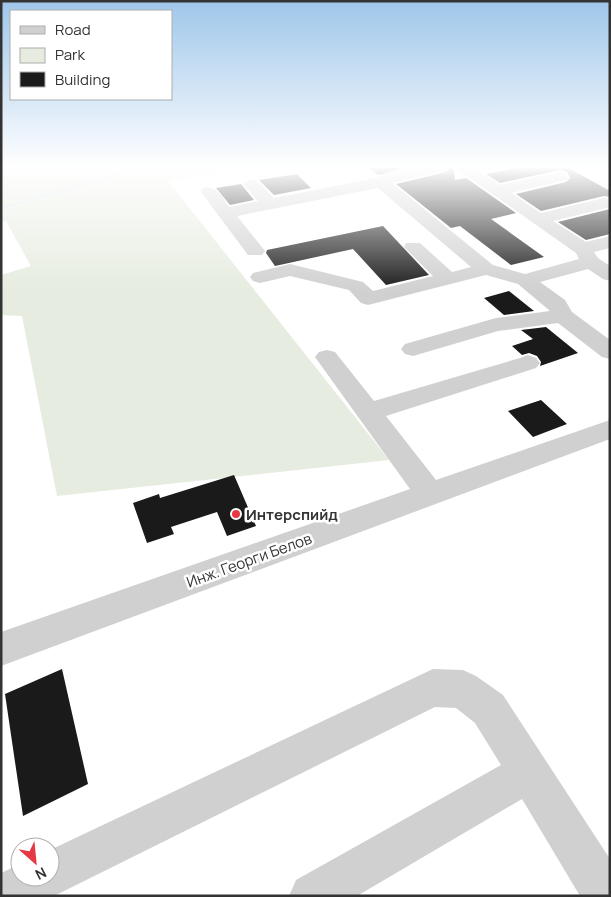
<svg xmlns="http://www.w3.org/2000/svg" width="611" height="897" viewBox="0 0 611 897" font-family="Manrope,sans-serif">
	<rect width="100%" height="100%" fill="#fff"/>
	<path fill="#e6ecdf" d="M1,167h246l-79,14 221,279 -332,36 -35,-180 -21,-1v-40l30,-9 -25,-45 -5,1z"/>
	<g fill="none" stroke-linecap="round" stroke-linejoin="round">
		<path fill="#cfe2ee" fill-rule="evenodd" d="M139,167h5l-143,42v-2z"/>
	</g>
	<path fill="#1a1a1a" d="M367,167h42l-31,8z
		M451,167l3,2 1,11 11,-2 50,35 -25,6 53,38 -33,8 -51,-39 -9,2 -55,-44 50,-12z
		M521,167h46l43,24v6l-6,-1 -63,15 -25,-17 50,-12 4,-4 -3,-6 -7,-2 -60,13 -14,-9z
		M297,174l14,14 -37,7 -15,-15z
		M241,184l13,16 -24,5 -14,-17z
		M610,209v25l-24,6 -28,-18z
		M383,226l46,49 -43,10 -33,-36 -78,17 -9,-13 1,-3z
		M509,291l25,20 -30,4 -20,-17z
		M546,327l32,26 -38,13 1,-4 -4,-6 -8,-3 -7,2 -10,-9 21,-7 -12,-9z
		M541,400l26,24 -34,13 -25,-26z
		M234,475l22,51 -29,10 -10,-24 -46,15 3,7 -27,9 -14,-40 26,-9 1,4z
		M62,669l26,115 -65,32 -18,-122z"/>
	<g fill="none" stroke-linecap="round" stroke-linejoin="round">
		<path stroke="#cdcdcd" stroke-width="2" stroke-dasharray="2 2" stroke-linecap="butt" d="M302,167l2,7"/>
		<path fill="#d0d0d0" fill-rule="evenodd" d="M417,167h32l-3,3 -54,13 101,82 32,9 54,-15 -3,-6 -122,-86h18l28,18 60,-13 6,2 2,3 -2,3 -55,13 30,20 63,-15 6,1v8l-57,14 33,21 24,-6v12l-16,4 4,6 12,8v15l-7,-2 -15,-10 -48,13 25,18 7,12 38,28v19l-8,-2 -44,-34 -60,8 -85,25 -8,-2 -4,-5 4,-5 91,-26 54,-7 -32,-27 -32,-9 -118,30 -7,-2 -12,-13 -59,-14 -30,7 -7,-2 -3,-4 3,-4 37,-9 73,18 10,9 60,-15 -29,-29 2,-4h14l32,29 19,-5 -93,-79 -141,28 28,35 -3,4h-14l-47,-63 2,-4c14,-3 19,9 26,19l29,-6 -15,-17 8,-5 6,2 17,17 102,-20 12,-5z
			M327,350l8,2 39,49 146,-43 8,-3 8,3 4,5 -4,5 -150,48 50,64 174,-60v19l-609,227v-34l409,-143 -95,-132 4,-5z
			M433,669l30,1 13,6 27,19 107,164v37h-30l-58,-97 -165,97h-68l7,-16 205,-115 -26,-42 -19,-15 -21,-1 -381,189h-53v-23l19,-9v13h30v-27z"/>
	</g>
	<linearGradient id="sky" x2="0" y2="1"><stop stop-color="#9ec6ea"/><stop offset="0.57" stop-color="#fff"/><stop offset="1" stop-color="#fff" stop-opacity="0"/></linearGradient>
	<rect width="611" height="292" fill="url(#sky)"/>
	<circle fill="#e63946" stroke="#fff" stroke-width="2" cx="236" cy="514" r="5"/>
	<g text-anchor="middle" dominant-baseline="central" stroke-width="5" stroke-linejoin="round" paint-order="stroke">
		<g font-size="15" font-weight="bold" fill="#333" stroke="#fff" text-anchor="start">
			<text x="246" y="514">Интерспийд</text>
		</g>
		<g font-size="15" fill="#333" stroke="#fff">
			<text transform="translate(249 560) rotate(-20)">Инж. Георги Белов</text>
		</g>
	</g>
	<rect width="611" height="897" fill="none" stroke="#333333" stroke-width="5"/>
	<rect x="10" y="10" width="162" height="90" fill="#ffffff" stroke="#adadad"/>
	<rect x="20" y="26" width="25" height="8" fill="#d0d0d0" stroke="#adadad"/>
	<text x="55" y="35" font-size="15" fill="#333333">Road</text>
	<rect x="20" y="48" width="25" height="15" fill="#e6ecdf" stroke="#adadad"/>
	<text x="55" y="60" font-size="15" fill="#333333">Park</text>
	<rect x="20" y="72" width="25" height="15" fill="#1a1a1a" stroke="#adadad"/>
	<text x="55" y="85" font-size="15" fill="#333333">Building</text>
	<g transform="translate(35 862) rotate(153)"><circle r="24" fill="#ffffff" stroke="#adadad"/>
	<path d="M0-4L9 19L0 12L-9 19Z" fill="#e63946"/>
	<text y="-8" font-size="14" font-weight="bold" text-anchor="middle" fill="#333333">N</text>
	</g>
</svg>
